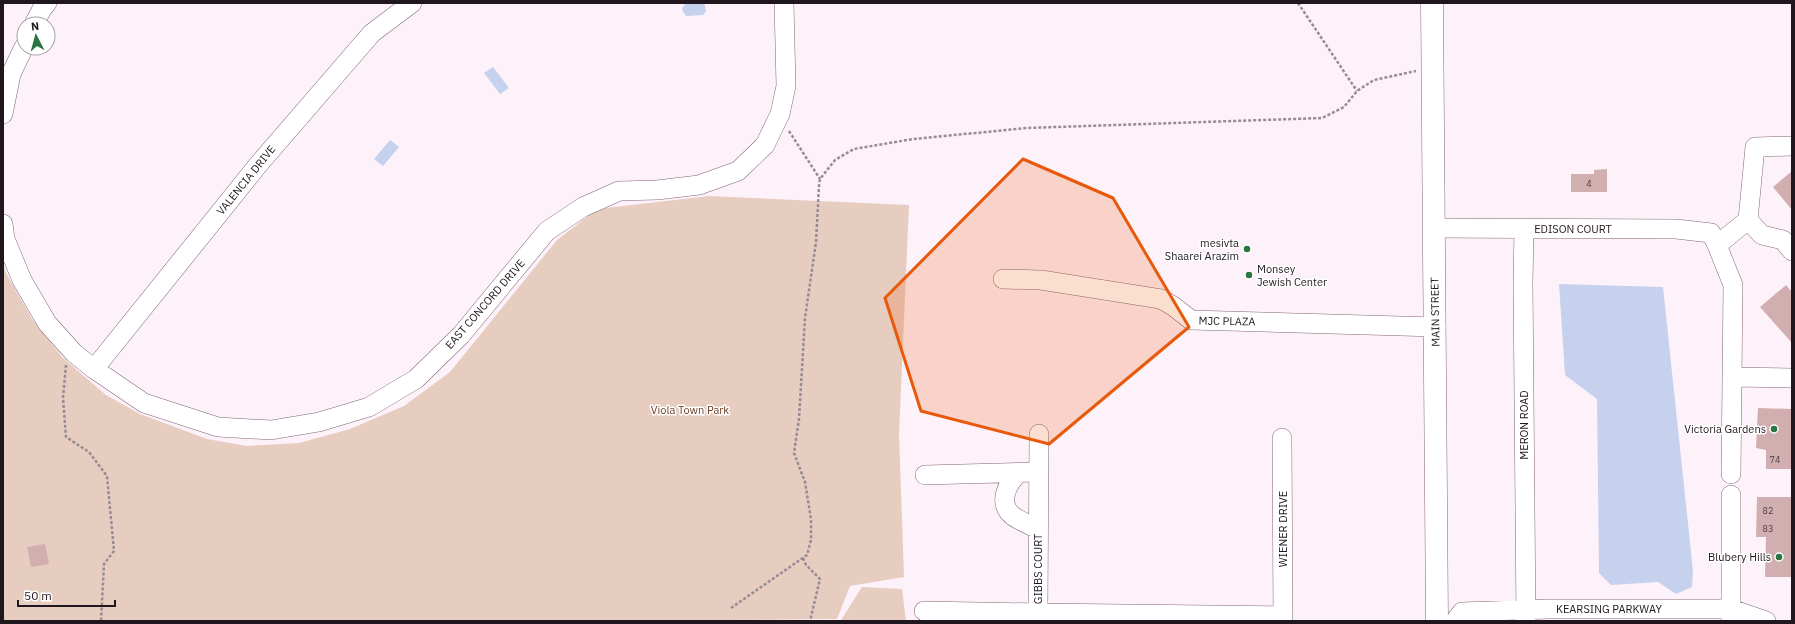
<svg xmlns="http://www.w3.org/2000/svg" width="1795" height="624" viewBox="0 0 1795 624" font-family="'IBM Plex Sans',sans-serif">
	<rect width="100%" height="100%" fill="#fef2fa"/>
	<path fill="#e7ccc0" d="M709,196l200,9 -10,229 5,143 -54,9 -13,33 -202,2h-632v-358l3,10 26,46 30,38 44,38 34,19 67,25 40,7 52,-3 51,-14 54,-23 46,-34 107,-132 40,-31z
		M862,587l40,2 4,32 -65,-1z"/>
	<path fill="#c6d1ee" d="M702,3l3,2 1,6 -3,4 -17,1 -3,-4 -1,-4 3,-4z
		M493,67l16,21 -9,6 -16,-21z
		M390,140l9,7 -16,19 -9,-7z
		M1559,284l104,3 30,284 -1,16 -16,7 -18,-12 -47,3 -12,-12 -2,-174 -32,-24z"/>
	<path fill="#d1aeb0" d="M1607,169v23h-36v-18h23v-4z
		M1792,171v39l-19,-23z
		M1786,285l6,7v51l-32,-36z
		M1758,408l34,1v60h-26v-19l-10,-2z
		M1757,497h35v80h-27l1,-40h-10z
		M45,544l4,20 -18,3 -4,-20z"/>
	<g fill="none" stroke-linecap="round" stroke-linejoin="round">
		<defs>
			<path id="minor" d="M34,24l8,-15 5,-6
				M3,114l8,-40 13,-27
				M1748,220l14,15 21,5 9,11
				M3,224l2,15 17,41 25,43 27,30 20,16 50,34 74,24 53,3 48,-8 50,-15 47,-28 45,-44 86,-104 36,-24 36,-16 38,-1 42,-5 39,-14 27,-26 15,-31 6,-28 -2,-83
				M1434,228l242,1 35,4 6,12 31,-25 7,-73 37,-1
				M1524,229l-1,54 3,338
				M1717,245l16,40 -2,189
				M1003,279l38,1 120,19 12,7 18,14 245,7
				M94,369l164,-204 114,-132 40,-30
				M1732,377l60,1
				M1282,438l1,183
				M1019,473c-12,10 -22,31 -6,43 7,5 17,9 25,13
				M925,475l113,-3
				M1731,495v126
				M924,611l114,2 1,-179
				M1037,621l1,-8 245,3
				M1455,621l7,-9 86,-3h183l35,12"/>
			<path id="major" d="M1432,3l5,618"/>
		</defs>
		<use href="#minor" stroke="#806678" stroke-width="20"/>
		<use href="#major" stroke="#806678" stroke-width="23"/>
		<path stroke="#978c94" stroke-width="2.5" stroke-dasharray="3 2" stroke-linecap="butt" d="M1298,3l59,88
			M789,131l31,48
			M66,365l-3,33 3,39 23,15 18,24 7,75 -10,13 -3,57
			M803,558l3,7 14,14 -10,42
			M731,608l76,-53 4,-15v-21l-6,-37 -11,-29 5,-34 6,-101 11,-76 3,-57 1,-6 15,-19 19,-11 59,-10 114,-11 295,-10 22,-11 13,-16 17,-11 42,-9"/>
		<use href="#minor" stroke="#fff" stroke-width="19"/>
		<use href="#major" stroke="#fff" stroke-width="22"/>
	</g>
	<path fill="#e8590c" fill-opacity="0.2" stroke="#e8590c" stroke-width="3" stroke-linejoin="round" d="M1023,159l90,39 76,129 -140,117 -128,-33 -36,-113z"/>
	<g fill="#2a7442" stroke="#fff" stroke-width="1.5">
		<circle cx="1247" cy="249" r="4"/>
		<circle cx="1249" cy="275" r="4"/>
		<circle cx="1774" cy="429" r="4"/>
		<circle cx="1779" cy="557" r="4"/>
	</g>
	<g text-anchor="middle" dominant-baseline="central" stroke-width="3" stroke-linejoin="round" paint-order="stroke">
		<g font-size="9" fill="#4c3c42">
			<text x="1589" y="183">4</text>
			<text x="1775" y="459">74</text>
			<text x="1768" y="510">82</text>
			<text x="1768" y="528">83</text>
		</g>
		<g font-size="11" fill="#20161d" stroke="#fff">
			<text transform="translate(246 180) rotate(-51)">VALENCIA DRIVE</text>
			<text x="1573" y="229">EDISON COURT</text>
			<text transform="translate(485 304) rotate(-49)">EAST CONCORD DRIVE</text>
			<text transform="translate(1435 312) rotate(-91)">MAIN STREET</text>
			<text transform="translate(1227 321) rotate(1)">MJC PLAZA</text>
			<text transform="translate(1524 425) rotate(-90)">MERON ROAD</text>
			<text transform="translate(1283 529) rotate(-90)">WIENER DRIVE</text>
			<text transform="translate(1038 569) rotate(-90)">GIBBS COURT</text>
			<text x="1609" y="609">KEARSING PARKWAY</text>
		</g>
		<g font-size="11" fill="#20161d" stroke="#fff" text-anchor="end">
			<text x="1239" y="243">mesivta<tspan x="1239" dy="13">Shaarei Arazim</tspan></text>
			<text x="1257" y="269" text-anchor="start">Monsey<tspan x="1257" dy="13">Jewish Center</tspan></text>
			<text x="1766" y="429">Victoria Gardens</text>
			<text x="1771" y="557">Blubery Hills</text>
		</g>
		<g font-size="11" fill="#683c25" stroke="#fff">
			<text x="690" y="410">Viola Town Park</text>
		</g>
	</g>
	<rect width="1795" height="624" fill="none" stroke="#20161d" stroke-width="8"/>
	<g transform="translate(36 36) rotate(354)"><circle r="19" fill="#ffffff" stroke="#a6a2a5"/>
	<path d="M0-3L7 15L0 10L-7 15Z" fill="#2a7442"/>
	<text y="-6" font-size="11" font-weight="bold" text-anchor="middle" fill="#20161d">N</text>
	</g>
	<path d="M18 600v6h97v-6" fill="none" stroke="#20161d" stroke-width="2"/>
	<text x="24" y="600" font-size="12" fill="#20161d" stroke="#ffffff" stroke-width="3" paint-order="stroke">50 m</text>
</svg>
